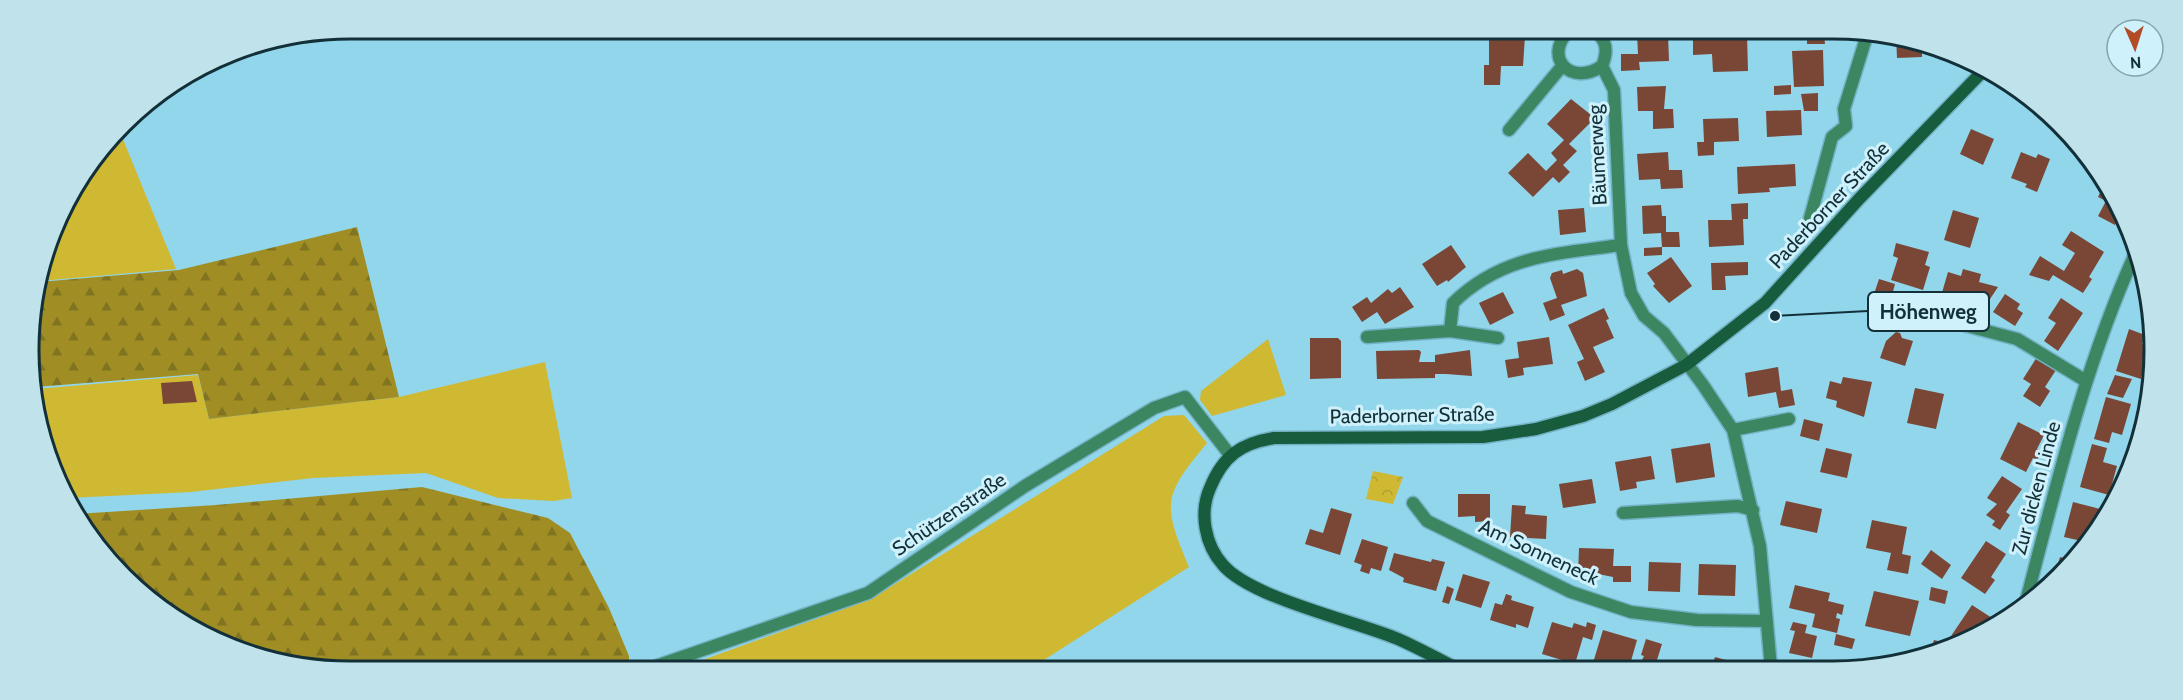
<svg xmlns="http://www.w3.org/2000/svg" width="2183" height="700" viewBox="0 0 2183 700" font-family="Cabin,sans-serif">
	<defs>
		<pattern id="forest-firs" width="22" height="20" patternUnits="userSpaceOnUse" patternTransform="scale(1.5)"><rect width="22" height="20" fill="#a08e25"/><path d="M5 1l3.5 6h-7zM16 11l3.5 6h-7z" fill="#817421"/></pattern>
		<pattern id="park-crowns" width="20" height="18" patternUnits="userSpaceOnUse" patternTransform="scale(1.5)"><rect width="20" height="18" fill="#d0b932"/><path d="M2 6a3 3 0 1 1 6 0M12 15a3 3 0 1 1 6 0" fill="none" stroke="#b29f2d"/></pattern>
	</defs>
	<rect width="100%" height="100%" fill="#91d6eb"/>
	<path fill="#d0b932" d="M120,132l56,137 -136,12 22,-74z
		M1268,339l18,56 -74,21 -12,-16 1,-9z
		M545,362l27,136 -18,3 -56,-3 -72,-25 -113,5 -122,14 -122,6 -30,-65 -3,-44 162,-14 11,44 190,-22z
		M1184,415l23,28c-44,53 -45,60 -18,124l-156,100 -347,-1 185,-67 293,-183z"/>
	<path fill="url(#forest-firs)" d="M357,227l42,170 -190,22 -11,-45 -162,13 -5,-79 8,-26 140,-12z
		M422,487l126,31 22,15 39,75 20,48v10l-342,-1 -115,-47 -89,-89 -7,-15 140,-9z"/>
	<path fill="url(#park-crowns)" d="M1373,471l30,6 -10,27 -27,-5z"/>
	<path fill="#7a4736" d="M1637,34h31l1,27 -30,1 1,8 -19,1v-17h17z
		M1747,34l1,37 -35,1 -1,-18 -19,1v-17h35v-3z
		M1824,34l1,10h-18v-9z
		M1896,35l26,10v12l-25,1z
		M1489,36h36l-2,30h-22l-1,19h-16v-20h5z
		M1823,50l1,36 -30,1 -2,-36z
		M1791,85v9l-17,1v-9z
		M1666,86l-2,23h9l1,19 -21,1v-18h-15l-1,-24z
		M1818,93v18h-14l-3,-17z
		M1571,99l24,19 -26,26 8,7 -14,14 7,7 -11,11 -6,-6 -20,20 -25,-24 20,-20 18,18 11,-11 -6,-7 13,-13 -17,-16z
		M1801,110l1,25 -35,2 -1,-26z
		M1738,118l1,23 -25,1v13l-16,1 -1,-14h7l-1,-23z
		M1971,129l23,10 -11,26 -23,-11z
		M1668,152l1,18h13l1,18 -22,1 -1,-10 -21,1 -2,-26z
		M2021,152l15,6 2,-4 12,5 -13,33 -12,-5 2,-3 -16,-6z
		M1795,164l1,22 -27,2 1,4 -32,2 -1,-27z
		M2105,182l14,35 -4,8 -17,-9 8,-15 -8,-4z
		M1748,203v16h-5l1,26 -35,2 -1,-27h24l-1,-16z
		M1661,205l1,11h4v16h13l1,15h-18l-1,-14 -18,1 -1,-28z
		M1584,208l2,24 -26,3 -2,-25z
		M1953,210l26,8 -9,30 -26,-8z
		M2071,231l33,21 -15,25 3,2 -9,14 -30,-18 -4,6 -20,-6 11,-19 24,15 11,-18 -13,-8z
		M1896,243l33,9 -4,13 5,2 -7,23 -32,-10 7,-22 -5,-2z
		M1451,245l15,22 -18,15 -1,-2 -10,6 -15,-22z
		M1662,247v8l-18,1v-8z
		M1671,257l21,29 -23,17 -16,-17 2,-2 -8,-11z
		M1748,262v13l-23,1 1,14h-14l-1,-27z
		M1577,269l6,4 4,23 -26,9 4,10 -15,6 -7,-18 14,-5 -7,-20 2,-5 10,-3 1,4z
		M1963,269l18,5 -2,8 19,5 -10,15 -14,-4 -4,14 -31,-9 9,-31 13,4z
		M1879,279l16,5 -4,15 -17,-5z
		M1400,287l14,20 -29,17 -8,-12 -15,10 -10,-15 15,-10 4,6 17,-14 4,4z
		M1503,292l11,21 -24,12 -11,-22z
		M2005,294l15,10 -3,5 6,4 -8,13 -22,-14z
		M2061,298l22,15 -25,38 -14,-10 12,-18 -8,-5z
		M1604,308l5,11 -3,1 8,18 -21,9 12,25 -20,9 -8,-19 7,-3 -16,-34z
		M2129,329l16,6 -3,9 6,2 -7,33 -25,-8z
		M1896,332l4,1 2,5 11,3 -8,25 -25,-8 6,-17z
		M1549,337l4,27 -30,4 1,7 -16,3 -3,-18 14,-2 -2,-16z
		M1310,338h28l3,3v37l-31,1z
		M1419,350l2,2 -2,10h16v-7l35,-5 2,26 -26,-2h-11v4l-58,1 -1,-28z
		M2037,357l19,13 -11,17 5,4 -10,16 -17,-11 8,-12 -8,-5z
		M1778,367l3,24 11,-2 3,16 -16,3 -3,-16 -28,5 -3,-24z
		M2115,375l17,4 -9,19 -16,-4z
		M1843,377l29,5 -8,35 -28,-10 1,-6 -11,-3 4,-17 11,3z
		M192,381l5,21 -34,2 -2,-21z
		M1915,388l29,6 -8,35 -29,-6z
		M2106,397l25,7 -9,31 -10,-3 -3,11 -15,-4z
		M1804,419l19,5 -4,17 -19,-5z
		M2018,422l26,13 -7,14 4,2 -4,9 -4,-2 -7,14 -26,-13z
		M1710,443l5,34 -39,6 -5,-34z
		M2092,444l15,4 -4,14 14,4 -8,29 -29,-8z
		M1826,448l26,6 -5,24 -27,-6z
		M1651,456l4,23 -19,3 1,6 -17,3 -5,-29z
		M2002,476l20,13 -16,23 4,3 -10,15 -8,-5 3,-4 -9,-6 11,-11 -10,-6z
		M1592,479l4,24 -33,5 -4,-24z
		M1458,494h32v27l-15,1v-6l-17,1z
		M1786,501l36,8 -5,24 -37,-8z
		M2073,502l35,9 -22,31 -22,-5z
		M1512,505l14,1 -1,8 22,2 -1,23 -36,-2z
		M1331,508l21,6 -12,41 -35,-11 5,-15 13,4z
		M1872,520l35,7 -5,27 9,2 -3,18 -21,-4 4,-17 -25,-5z
		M1362,539l26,8 -7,24 -10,-3 -2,6 -9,-3 2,-6 -8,-3z
		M1986,541l20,13 -15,23 4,3 -10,14 -24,-16z
		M1579,548l35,1 -1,17h18v16h-18v-5l-15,-3h-20z
		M1931,550l20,15 -9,14 -21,-15z
		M1394,553l37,9 1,-3 13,3 -9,29 -33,-9 1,-4 -15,-8z
		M2060,557l11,3 -19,23z
		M1649,562l32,1 -1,29 -32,-1z
		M1699,564l37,1 -1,31 -37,-1z
		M1463,574l27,8 -9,26 -26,-8z
		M1795,585l35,8 -2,8 16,4 -2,10 -5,-2 -1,5 4,1 -3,14 -25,-6 3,-13 -26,-6z
		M1447,586l7,3 -5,15 -7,-2z
		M1931,587l17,4 -3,13 -16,-4z
		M1874,591l45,10 -9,35 -45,-10z
		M1506,594l6,2 -1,4 23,7 -6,21 -12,-4v4l-26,-8 5,-17 7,2z
		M1972,605l20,13 -10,16 -25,10 -8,-5z
		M1552,622l20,6 2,-5 12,4 1,-5 9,3 -4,15 -9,-3 -8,27 -33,-10z
		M1793,622l14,3 -2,8 12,3 -5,22 -23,-5 6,-22 -5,-1z
		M1603,630l34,10 -8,28 -37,-2z
		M1836,634l19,5 -3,10 -18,-4z
		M1646,639l16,5 -5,16h-15l2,-4 -3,-1z
		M1934,640l20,5 -19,6 -4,-1z
		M1715,657l30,8 -1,3h-45l2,-8 12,3z"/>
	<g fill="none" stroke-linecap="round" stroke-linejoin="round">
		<defs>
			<path id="street" d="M1567,33c-23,25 4,54 35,33 5,-12 6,-23 -4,-32
				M1602,66l12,24 7,155 10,48 13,23 20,17 39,52 30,45 27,116 11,122
				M1509,130l54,-65
				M1810,218l22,-81 14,-11 -2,-17 23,-74
				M1906,310l111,29 69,42
				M1450,331l3,-28c49,-48 104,-49 168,-58
				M1367,337l83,-6 48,7
				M1733,430l56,-11
				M1413,503l14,18 144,71 60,20 66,8 70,1
				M1623,513l115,-7 15,4
				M2025,605c31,-118 59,-238 110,-351
				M656,666l212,-73 157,-107 129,-78 31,-11 45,58"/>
			<path id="secondary" d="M1456,668c-19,-10 -38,-20 -58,-29 -43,-18 -147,-41 -175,-74 -18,-20 -24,-52 -13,-77 13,-32 31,-45 64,-50l209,-1 53,-8 47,-13 29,-12 74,-39 79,-62 94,-104 124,-128"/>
		</defs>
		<use href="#street" stroke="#75b1c4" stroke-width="15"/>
		<use href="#secondary" stroke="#75b1c4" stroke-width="15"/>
		<use href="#street" stroke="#3c8661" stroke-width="12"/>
		<use href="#secondary" stroke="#165c3d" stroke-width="12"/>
	</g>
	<g text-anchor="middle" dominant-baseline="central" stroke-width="6" stroke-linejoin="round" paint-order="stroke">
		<g font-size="20" fill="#133038" stroke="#cff1fb">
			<text transform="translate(1597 155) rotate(-93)">Bäumerweg</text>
			<text transform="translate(1829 205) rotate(-47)">Paderborner Straße</text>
			<text transform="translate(1412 415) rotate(-1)">Paderborner Straße</text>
			<text transform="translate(2036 488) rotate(-75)">Zur dicken Linde</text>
			<text transform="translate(949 514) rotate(-34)">Schützenstraße</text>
			<text transform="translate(1539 552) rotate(25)">Am Sonneneck</text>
		</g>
	</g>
	<path d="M0 0H2183V700H0ZM350 39H1833A311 311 0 0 1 2144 350V350A311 311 0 0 1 1833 661H350A311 311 0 0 1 39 350V350A311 311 0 0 1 350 39Z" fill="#c0e2eb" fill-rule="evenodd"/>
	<path fill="none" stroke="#133038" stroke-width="3" d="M350 39H1833A311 311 0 0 1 2144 350V350A311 311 0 0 1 1833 661H350A311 311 0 0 1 39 350V350A311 311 0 0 1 350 39Z"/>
	<path fill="none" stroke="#133038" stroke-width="2" d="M1775 316L1868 311"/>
	<circle fill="#133038" stroke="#cff1fb" stroke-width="2" cx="1775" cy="316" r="6"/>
	<rect fill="#cff1fb" stroke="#133038" stroke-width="2" x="1868" y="292" width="121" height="39" rx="6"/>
	<g font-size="21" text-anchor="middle" font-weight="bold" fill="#133038">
		<text x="1928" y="319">Höhenweg</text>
	</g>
	<g transform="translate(2135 48) rotate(177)"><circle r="28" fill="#cff1fb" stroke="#84a4ad" stroke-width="1.5"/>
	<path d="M0-4.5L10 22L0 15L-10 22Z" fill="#b34b27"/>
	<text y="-9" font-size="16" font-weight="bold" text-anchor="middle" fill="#133038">N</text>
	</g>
</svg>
